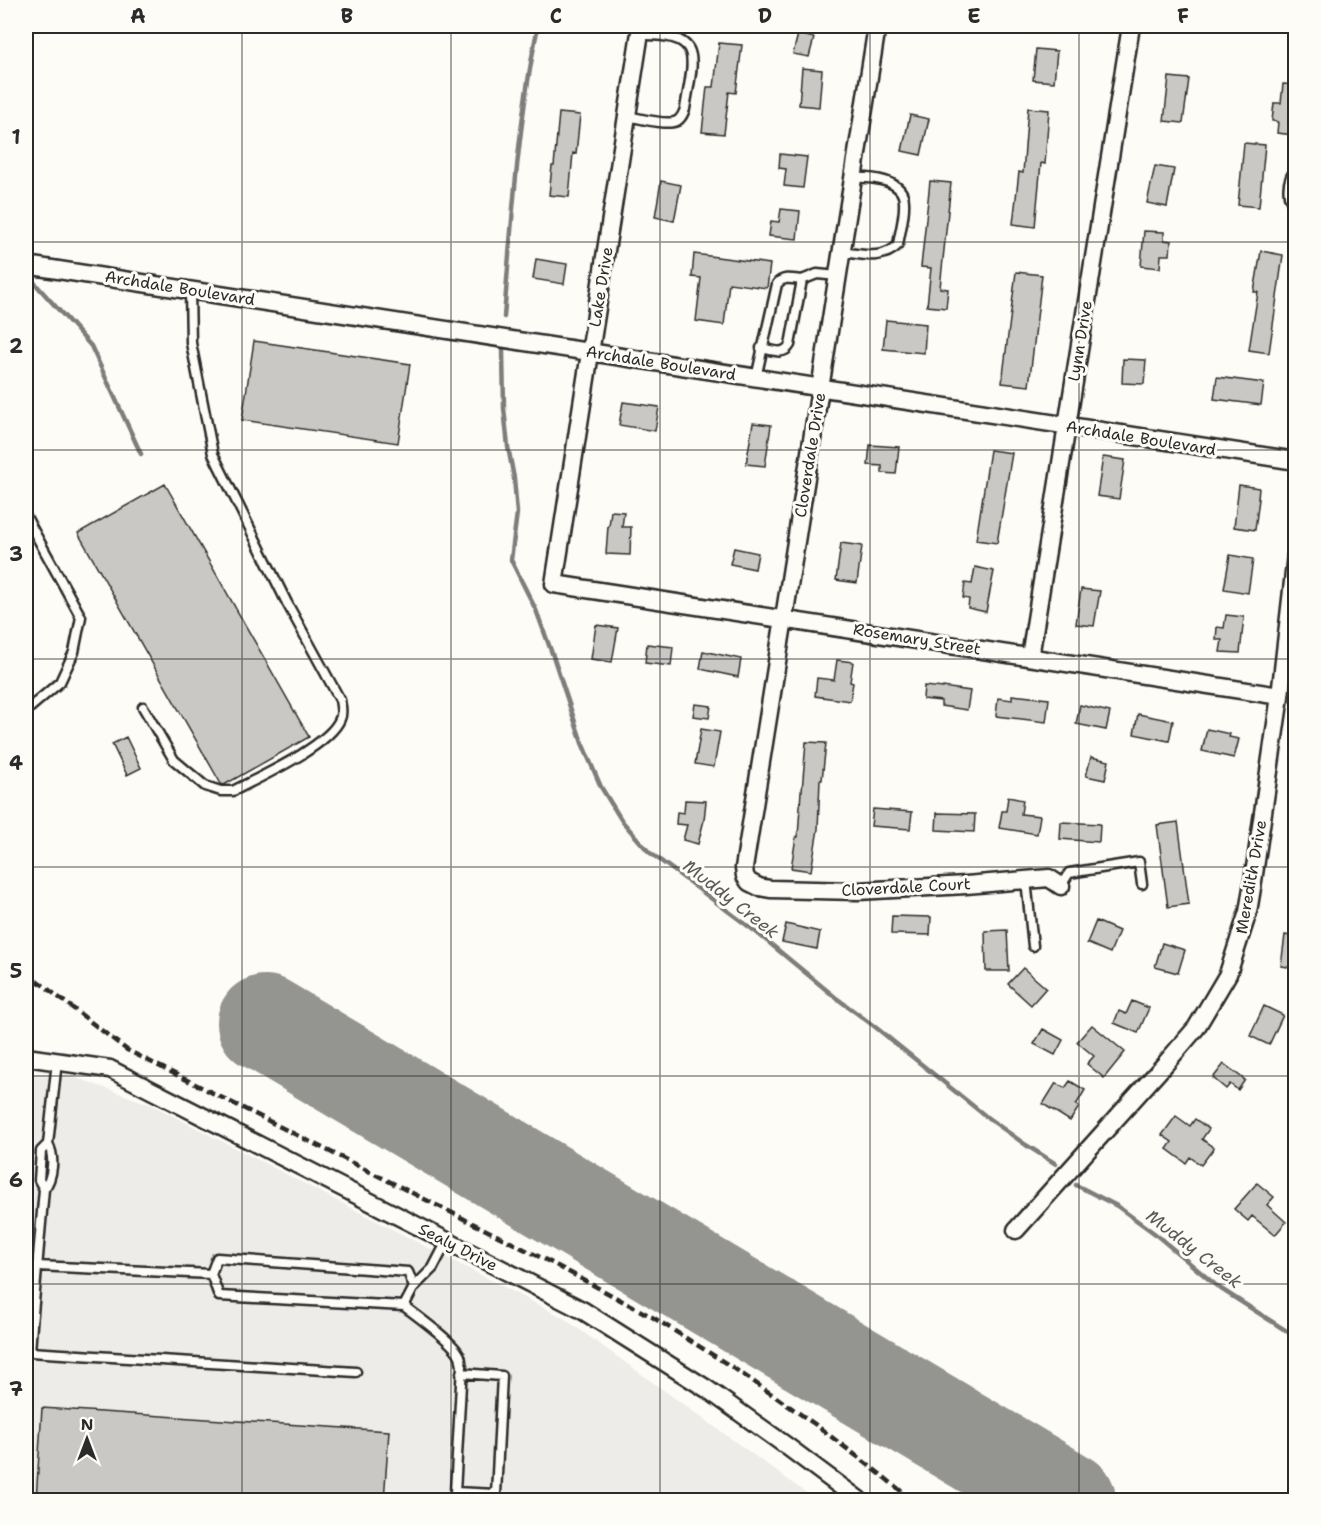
<svg xmlns="http://www.w3.org/2000/svg" width="1321" height="1526" viewBox="0 0 1321 1526" font-family="'Shantell Sans',sans-serif">
	<rect width="100%" height="100%" fill="#fdfcf7"/>
	<filter id="ink" filterUnits="userSpaceOnUse"><feTurbulence type="fractalNoise" baseFrequency=".0167" numOctaves="2"/><feDisplacementMap in="SourceGraphic" scale="12" xChannelSelector="R" yChannelSelector="G"/><feConvolveMatrix kernelMatrix="1 2 1 2 8 2 1 2 1" color-interpolation-filters="sRGB"/></filter>
	<g filter="url(#ink)">
		<path fill="#edece8" d="M60,1072l92,33 410,212 254,183h-790v-427z"/>
		<g fill="none" stroke-linecap="round" stroke-linejoin="round">
			<path stroke="#7e7d7b" stroke-width="4.5" d="M31,279l60,67 50,108
				M504,317c8,-97 14,-195 34,-291
				M503,350l1,58 4,39 6,31 3,35 -6,47 25,50 17,46 29,87 19,44 21,34 27,31 107,80 79,65 39,29 114,92 38,27 30,19
				M1076,1185l41,21 37,27 64,54 78,50"/>
			<path stroke="#949491" stroke-width="96" d="M265,1023l803,477"/>
		</g>
		<path fill="#c9c8c4" stroke="#2b2b2b" stroke-width="1.5" d="M798,34l16,4 -5,19 -16,-3z
			M719,43l23,2 -6,48 -7,-1 -5,42 -22,-2 5,-45h7z
			M1036,49l21,2 -3,31 -21,-2z
			M802,68l20,2 -3,37 -20,-2z
			M1169,77l20,2 -6,44 -19,-2z
			M1283,84l13,1v34l-2,16 -17,-2 1,-11 -6,-1 2,-18h7z
			M1028,108l21,2 -4,54 -4,-1 -6,64 -22,-3 6,-52 4,1z
			M559,113l21,2 -4,39 -3,-1 -4,44 -20,-2 3,-29h2z
			M910,115l19,4 -8,36 -19,-4z
			M1244,143l21,2 -6,62 -21,-2z
			M780,154l27,3 -4,31 -19,-2 2,-17 -7,-1z
			M1155,166l19,3 -7,38 -20,-4z
			M661,181l20,4 -7,36 -19,-4z
			M930,181l21,2 -11,105 8,1 -2,19 -19,-2 4,-38 -10,-1z
			M781,209l19,2 -3,28 -28,-3 2,-15 8,1z
			M1144,231l20,1v8l7,1 -1,14h-9l-1,13 -19,-2z
			M1261,251l22,4 -14,98 -20,-3 9,-58h-4z
			M694,254l76,10 -3,24 -38,-5 -5,42 -28,-4 5,-43 -9,-1z
			M536,259l31,5 -3,20 -31,-5z
			M1016,272l26,3 -13,111 -27,-3z
			M886,320l40,4 -2,29 -41,-4z
			M254,341l156,23 -12,79 -156,-23z
			M1123,359l23,1 -2,24 -22,-1z
			M1217,377l47,6 -3,22 -47,-6z
			M623,402l36,5 -4,24 -36,-6z
			M753,423l18,2 -6,41 -19,-2z
			M870,445l29,2 -3,27 -14,-1v-7l-14,-1z
			M990,450l22,3 -15,90 -21,-3z
			M1103,457l22,3 -6,39 -22,-3z
			M165,484l144,253 -85,48 -3,-1 -143,-251z
			M1239,485l20,3 -1,11h1l-4,31 -21,-3z
			M611,511l13,1 -2,15h9l-1,28 -24,-1 2,-28h1z
			M841,543l21,3 -5,37 -21,-3z
			M734,548l24,5 -3,16 -25,-5z
			M1230,555l23,4 -5,34 -24,-4z
			M975,567l19,4 -8,41 -18,-4 1,-9 -6,-1 2,-15 7,1z
			M1081,589l19,2 -6,35 -18,-2z
			M1226,615l18,2 -4,36 -20,-1 2,-12h-6l1,-13 7,1z
			M596,625l22,3 -6,34 -21,-3z
			M647,644l26,3 -2,19 -26,-3z
			M703,651l38,8 -3,18 -38,-8z
			M837,660l16,2 -3,20 3,1 -3,18 -35,-5 2,-18 17,2z
			M924,686l19,2v-1l27,4 -3,19 -26,-4v-5l-18,-2z
			M1012,695l37,4 -3,23 -50,-6 2,-18 14,2z
			M695,704l16,2 -2,12 -16,-2z
			M1080,705l30,7 -4,18 -30,-6z
			M1138,714l35,7 -4,20 -35,-7z
			M701,729l19,3 -6,35 -19,-3z
			M1207,729l23,5 -1,3 10,2 -5,19 -32,-7z
			M126,737l15,31 -14,7 -15,-31z
			M806,742l20,1 -4,37h-2l-2,49 -7,42 -20,-3 5,-31h2l3,-46h1z
			M1091,757l18,4 -4,19 -19,-4z
			M1008,797l15,3 -2,14 19,2 -3,18 -38,-6 3,-17h4z
			M685,800l21,1 -2,19 -6,24 -15,-4 4,-15 -11,-1 1,-12 7,1z
			M873,809l39,3 -2,17 -39,-3z
			M937,813l38,1 -1,18 -38,-2z
			M1061,822l39,2 -1,18 -39,-3z
			M1178,822l11,82 -21,3 -11,-82z
			M892,916l39,1 -1,18 -39,-1z
			M1096,921l23,10 -9,22 -23,-10z
			M786,924l34,8 -3,17 -35,-7z
			M1007,930l2,41h-23l-1,-40z
			M1285,935l11,2v31l-15,-2z
			M1162,943l23,7 -7,23 -23,-6z
			M1023,968l23,20 -15,17 -23,-21z
			M1132,1001l17,7 -11,25 -24,-10 5,-12 7,3z
			M1264,1006l19,9 -14,30 -19,-9z
			M1092,1025l33,27 -21,26 -17,-14 7,-8 -17,-14z
			M1043,1029l20,11 -8,15 -21,-11z
			M1224,1064l21,16 -7,10 -8,-6 -4,5 -13,-11z
			M1070,1081l15,9 -9,15 3,2 -9,14 -27,-17 13,-21 9,5z
			M1176,1116l14,10 5,-7 14,10 -7,10 12,9 -13,17 -11,-8 -4,6 -19,-14 5,-7 -10,-7z
			M1257,1183l17,14 -7,8 19,17 -11,13 -23,-19 -4,5 -14,-12z
			M42,1408l347,23 -5,69h-348z"/>
		<g fill="none" stroke-linecap="round" stroke-linejoin="round">
			<defs>
				<path id="lane" d="M627,116c12,2 40,10 50,5 5,-3 6,-7 8,-12 8,-50 21,-76 -45,-74
					M1296,169c-9,10 -11,29 0,38
					M841,252c20,2 41,9 57,-7 2,-14 7,-29 6,-43 0,-23 -34,-25 -51,-24
					M802,280l15,-6 21,2
					M756,378l21,-94c6,-8 16,-5 25,-4l-12,65c-6,11 -18,5 -29,3
					M26,517l55,100 -7,35 -14,30 -34,29
					M143,707l31,53 31,26 16,5h12c27,-14 96,-45 107,-72 3,-6 1,-13 0,-19l-53,-97 -74,-149 -22,-111 -1,-53
					M1026,880l7,66
					M1061,886l8,-13 70,-11 3,22
					M44,1189c9,-11 11,-33 4,-45
					M37,1266l174,8 6,-16 191,14 6,15 -10,19 -185,-10 -8,-22
					M414,1287l19,-19 14,-27
					M404,1306c13,10 51,37 56,50 1,2 1,8 2,10l-7,126 41,2 6,-118 -41,-3
					M26,1352h4l2,-27 12,-136 -5,-9 1,-14 1,-15 7,-7 9,-83
					M30,1352l326,20"/>
				<path id="street" d="M641,26l-87,558 726,112
					M877,26l-93,592 -40,250 1,8 4,6 10,5 11,2 88,2 108,-6 83,-7 12,8
					M26,265l1270,196
					M1030,657l101,-631
					M26,1057l84,12 472,241 125,79 81,58 71,53
					M1016,1230l150,-167 30,-35 32,-54 20,-62 4,-24 28,-192 16,-141"/>
			</defs>
			<use href="#lane" stroke="#2b2b2b" stroke-width="13"/>
			<use href="#street" stroke="#2b2b2b" stroke-width="21"/>
			<use href="#lane" stroke="#fdfcf7" stroke-width="8"/>
			<use href="#street" stroke="#fdfcf7" stroke-width="16"/>
			<path stroke="#2b2b2b" stroke-width="4.5" stroke-dasharray="9 4.5" stroke-linecap="butt" d="M26,972l101,78 425,213 102,55 78,49 41,28 43,30 64,49 32,26"/>
		</g>
	</g>
	<path fill="none" stroke="#2b2b2b" stroke-width="1.5" stroke-opacity="0.55" d="M242,26v1474M451,26v1474M660,26v1474M870,26v1474M1079,26v1474M26,242h1270M26,450h1270M26,659h1270M26,867h1270M26,1076h1270M26,1284h1270"/>
	<g text-anchor="middle" dominant-baseline="central" stroke-width="6" stroke-linejoin="round" paint-order="stroke">
		<g font-size="16" fill="#2b2b2b" stroke="#fdfcf7">
			<text transform="translate(601 287) rotate(-81)">Lake Drive</text>
			<text transform="translate(180 288) rotate(9)">Archdale Boulevard</text>
			<text transform="translate(1080 341) rotate(-81)">Lynn Drive</text>
			<text transform="translate(661 363) rotate(9)">Archdale Boulevard</text>
			<text transform="translate(1141 438) rotate(9)">Archdale Boulevard</text>
			<text transform="translate(810 455) rotate(-81)">Cloverdale Drive</text>
			<text transform="translate(917 639) rotate(9)">Rosemary Street</text>
			<text transform="translate(1251 877) rotate(-80)">Meredith Drive</text>
			<text transform="translate(906 887) rotate(-3)">Cloverdale Court</text>
			<text transform="translate(458 1247) rotate(27)">Sealy Drive</text>
		</g>
		<g font-size="18" font-style="italic" fill="#5b5b5a" stroke="#fdfcf7">
			<text transform="translate(731 899) rotate(38)">Muddy Creek</text>
			<text transform="translate(1194 1249) rotate(38)">Muddy Creek</text>
		</g>
	</g>
	<rect width="1321" height="1526" fill="none" stroke="#fdfcf7" stroke-width="66"/>
	<g transform="translate(87 1439)" stroke="#fdfcf7" stroke-width="4.5" paint-order="stroke">
	<path d="M0-4.5L10 22L0 15L-10 22Z" fill="#2b2b2b"/>
	<text y="-9" font-size="16" font-weight="bold" text-anchor="middle" fill="#2b2b2b">N</text>
	</g>
	<rect x="33" y="33" width="1255" height="1460" fill="none" stroke="#2b2b2b" stroke-width="2"/>
	<g font-size="20" text-anchor="middle" font-weight="bold" fill="#2b2b2b">
		<text x="138" y="23">A</text>
		<text x="347" y="23">B</text>
		<text x="556" y="23">C</text>
		<text x="765" y="23">D</text>
		<text x="974" y="23">E</text>
		<text x="1183" y="23">F</text>
		<text x="16" y="144">1</text>
		<text x="16" y="353">2</text>
		<text x="16" y="561">3</text>
		<text x="16" y="770">4</text>
		<text x="16" y="978">5</text>
		<text x="16" y="1187">6</text>
		<text x="16" y="1396">7</text>
	</g>
</svg>
